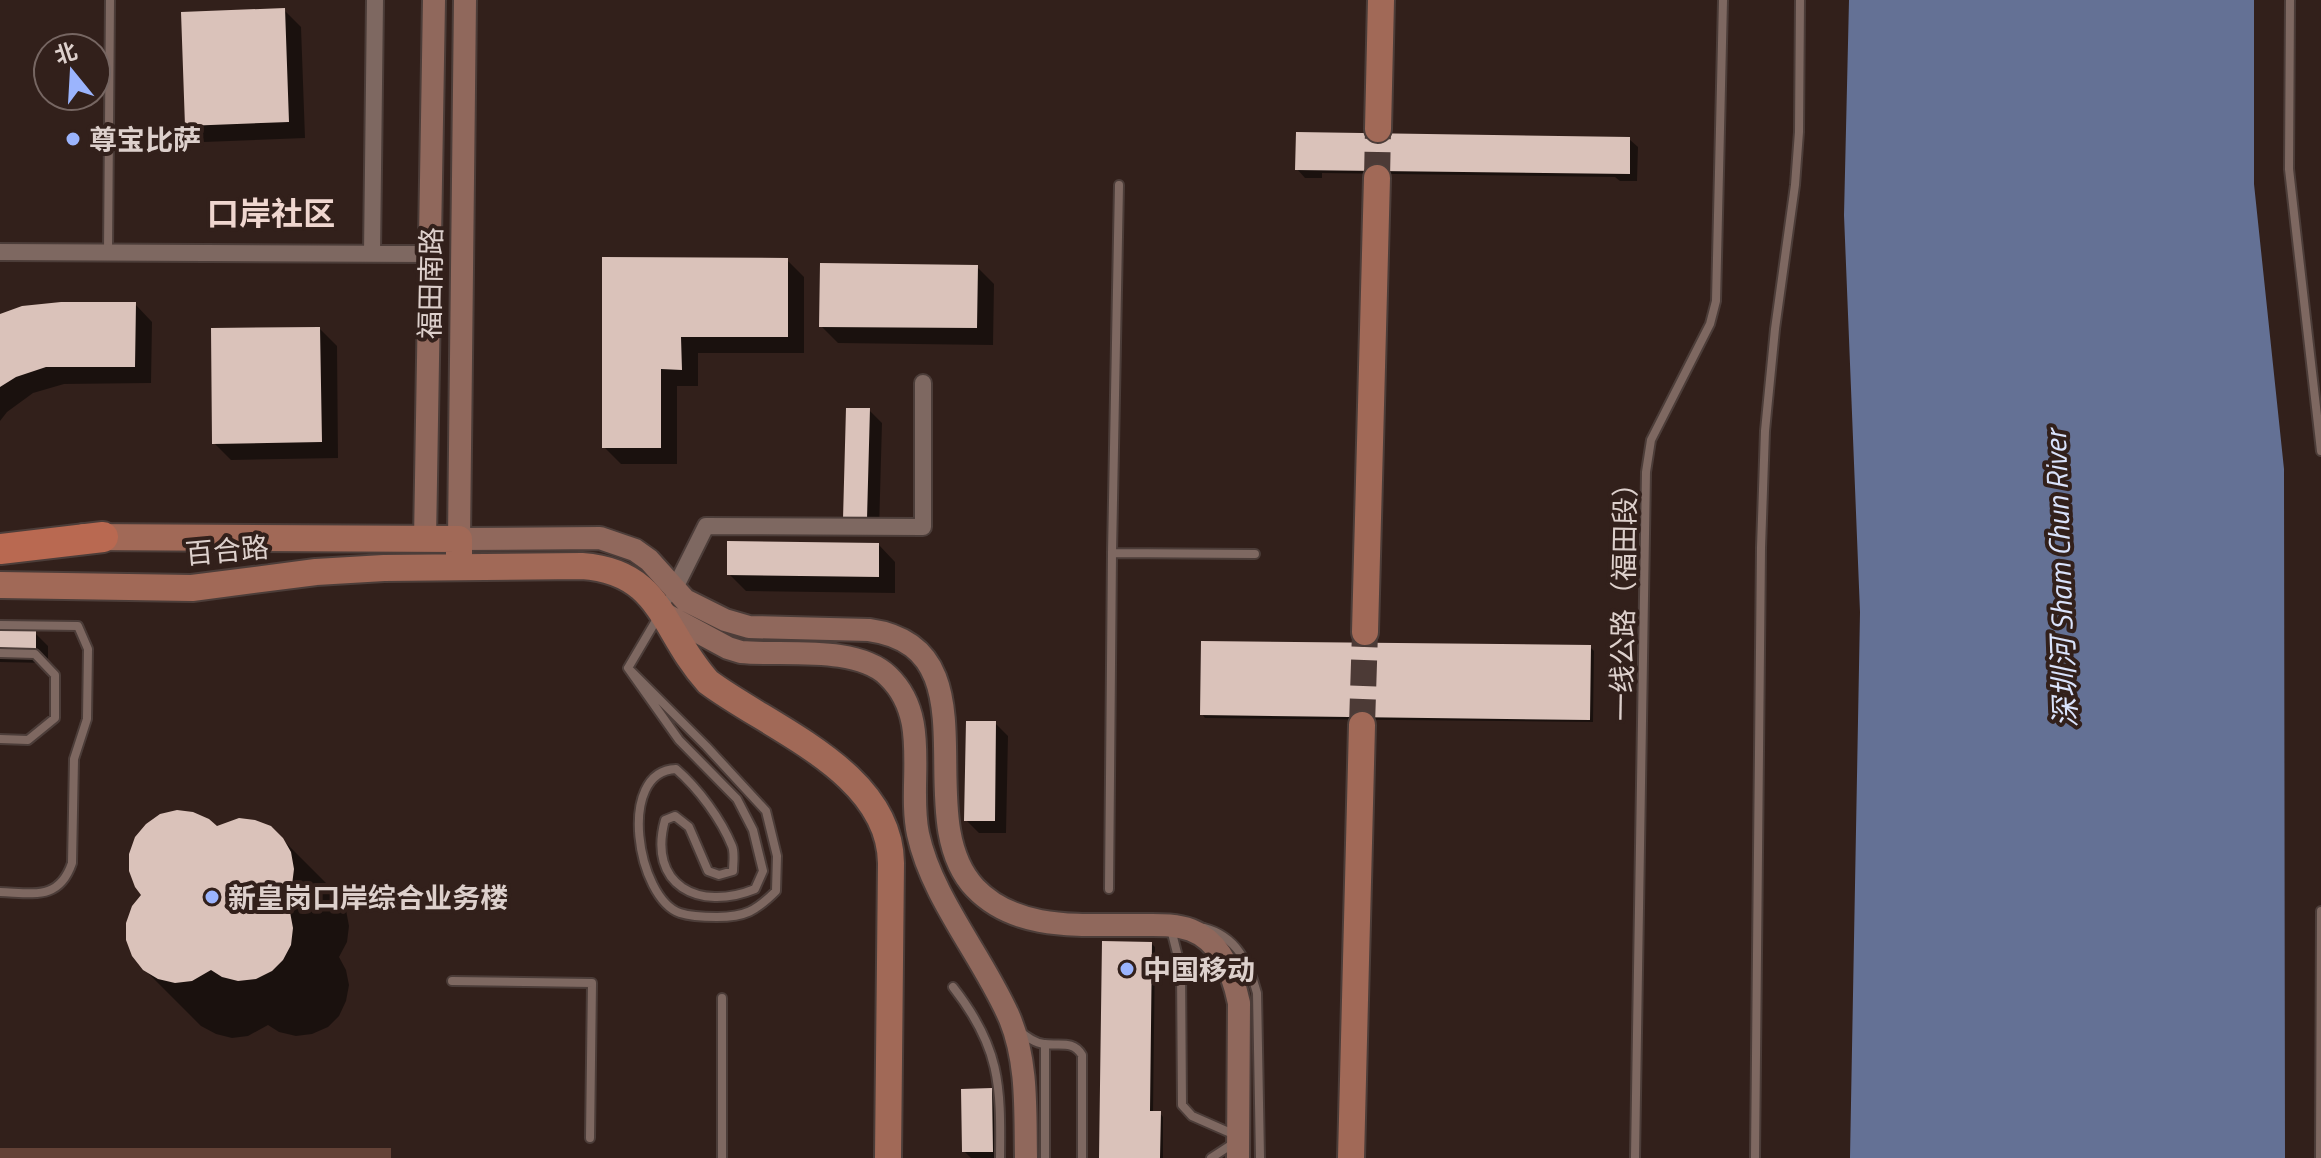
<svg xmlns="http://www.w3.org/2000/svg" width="2321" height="1158" viewBox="0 0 2321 1158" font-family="'Titillium Web','Noto Sans SC',sans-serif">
	<rect width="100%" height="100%" fill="#32201b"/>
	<path fill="#644237" d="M0,1148h391v10h-391z"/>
	<path fill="#647195" d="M1849,0h405v184l30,285 1,689h-435l10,-546 -16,-397z"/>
	<path fill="#0007" d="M284,10l17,17 4,111 -101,4 -17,-17z
		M1629,139l9,8 -1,34h-17l-5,-4 -293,-4v5h-17l-8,-9z
		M604,259l183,1 17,17v76h-106v33h-21v78h-56l-17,-17z
		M977,267l17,17 -1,61 -155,-2 -17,-17z
		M135,304l17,18 -1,61 -87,1 -31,9 -26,19 -7,9v-105z
		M320,329l17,17 1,112 -107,2 -17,-17z
		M869,410l13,13 -3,108 -34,-13z
		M878,544l17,18v31l-149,-2 -17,-17z
		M0,633h35l13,13v17l-48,-1z
		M1590,647l4,4 -1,71 -388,-4 -3,-4z
		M995,723l13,13 -2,97h-27l-13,-13z
		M216,828l66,11 57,57 7,14 3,16 -2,16 -8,15 7,13 3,15 -3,16 -7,15 -11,11 -16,7 -16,2 -17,-4 -11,-7 -20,11 -16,2 -16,-4 -15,-8 -57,-57z
		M1152,944l3,3 -2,166h7l3,4v41h-62z
		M992,1090l12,13v55h-33l-7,-7z"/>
	<path fill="#dac2ba" d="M285,8l4,114 -104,4 -4,-114z
		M1296,132l334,5v37l-335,-4z
		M602,257l186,1v79h-107l1,33 -21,-1v79h-59z
		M820,263l158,2 -1,63 -158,-1z
		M61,302h75l-1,65h-89l-30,10 -16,10v-73l22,-8z
		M320,327l2,115 -110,2 -1,-116z
		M846,408h24l-3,111h-24z
		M727,541l152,2v34l-152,-2z
		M0,631h36v20h-36z
		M1201,641l390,4 -1,75 -390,-5z
		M966,721h30l-1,100h-31z
		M177,810l16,2 16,7 8,7 22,-8 16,2 16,6 12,12 8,14 3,17 -2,16 -8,15 6,12 3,16 -2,17 -8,15 -11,11 -16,8 -18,2 -16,-4 -11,-7 -19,11 -17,2 -17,-4 -15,-9 -11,-14 -6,-16v-17l6,-17 9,-11 -6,-8 -6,-16v-17l6,-17 11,-13 14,-10z
		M1102,941l50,1 -2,169h11l-1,47h-61z
		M992,1088l1,64h-31l-1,-63z"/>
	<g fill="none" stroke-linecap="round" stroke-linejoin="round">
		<path stroke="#4c3a36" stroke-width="26" stroke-dasharray="26 13" stroke-linecap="butt" d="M1377,178l1,-49
			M1362,725l3,-93"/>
		<defs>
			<path id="lane" d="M2290,0l-1,169 32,282
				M108,252l2,-252
				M1112,553l143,1
				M0,625l78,1 10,23 -1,70 -13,40 -2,104c-13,38 -39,30 -72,29
				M0,653l35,1 20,21v43l-27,22 -28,-1
				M628,668l78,78 60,65 11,45 -1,35c-20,20 -31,26 -59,26 -12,0 -25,0 -37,-4 -43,-15 -64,-142 -4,-144 22,19 45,50 56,77 3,7 1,17 1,25l-14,4 -11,-4 -19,-44 -14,-11 -10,4c-18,65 34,92 90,69l8,-18 -10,-41 -16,-31 -58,-59z
				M628,668l46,-78
				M1109,889l3,-336 7,-368
				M1204,928c32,8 45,35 53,65l3,165
				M1171,929l10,40 1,136 10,11 41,18
				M452,981l140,2 -2,155
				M953,987c47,60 48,97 47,171
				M1019,1031c8,6 16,12 25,13 16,2 29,-4 38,11v103
				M1045,1044v114
				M722,1158v-160
				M1211,1158l23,-15
				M1635,1158l11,-686 5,-32 59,-116 6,-23 7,-301
				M1755,1158l6,-610 4,-117 10,-102 20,-144 4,-53 1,-132
				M2320,1158l1,-247"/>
			<path id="street" d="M0,252l428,2
				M372,254l3,-254
				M674,590l32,-64 217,1v-144"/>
			<path id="secondary" d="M465,0l-6,539 141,-1 35,12 14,10 36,40 40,20 24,7 120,3c130,18 37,185 106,258 43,45 111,36 167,37 16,0 33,-1 49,5 29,11 42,44 48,73l-1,155
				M425,540l9,-540
				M661,612l67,36 13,4c42,4 115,-7 147,24 44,42 19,106 30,158 14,65 66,124 92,185 18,44 15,93 16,139"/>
			<path id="primary" d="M1378,129l3,-129
				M84,537l375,2v28
				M0,585l192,3 124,-16 68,-4 198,-2c81,6 79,64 126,116 63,47 182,90 183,181l-3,295
				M1365,632l12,-454
				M1351,1158l11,-433"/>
			<path id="highway" d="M0,549l103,-12"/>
		</defs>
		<use href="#lane" stroke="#4c3d39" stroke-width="12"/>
		<use href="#street" stroke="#4c3d39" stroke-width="20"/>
		<use href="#secondary" stroke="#4c3d39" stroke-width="26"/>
		<use href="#primary" stroke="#4c3d39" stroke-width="30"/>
		<use href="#highway" stroke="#4c3d39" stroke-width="34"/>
		<use href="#lane" stroke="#7e6861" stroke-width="8"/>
		<use href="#street" stroke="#7e6861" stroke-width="16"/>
		<use href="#secondary" stroke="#90685c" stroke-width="22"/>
		<use href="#primary" stroke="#a16957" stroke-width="26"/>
		<use href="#highway" stroke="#b96951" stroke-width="30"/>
	</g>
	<g fill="#9bb4fd" stroke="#32201b" stroke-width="3">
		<circle cx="73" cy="139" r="8"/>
		<circle cx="212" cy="897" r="8"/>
		<circle cx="1127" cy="969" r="8"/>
	</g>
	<g text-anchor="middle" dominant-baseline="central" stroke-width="8" stroke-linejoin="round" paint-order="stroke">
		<g font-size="28" font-weight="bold" fill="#ddd0cc" stroke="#32201b" text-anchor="start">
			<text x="89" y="139">尊宝比萨</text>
			<text x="228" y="897">新皇岗口岸综合业务楼</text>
			<text x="1143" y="969">中国移动</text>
		</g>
		<g font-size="28" fill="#ddd0cc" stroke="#32201b">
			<text transform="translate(430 283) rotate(-89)">福田南路</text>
			<text transform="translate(227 550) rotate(-5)">百合路</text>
			<text transform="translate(1623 595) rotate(-89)">一线公路（福田段）</text>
		</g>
		<g font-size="30" font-style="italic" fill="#dae3fc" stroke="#32201b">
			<text transform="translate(2060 579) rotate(-92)">深圳河 Sham Chun River</text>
		</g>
		<g font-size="32" font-weight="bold" fill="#efd6cf" stroke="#32201b">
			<text x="271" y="213">口岸社区</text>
		</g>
	</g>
	<g transform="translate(72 72) rotate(342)"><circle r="38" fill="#32201b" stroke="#766662" stroke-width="2"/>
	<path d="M0-6L14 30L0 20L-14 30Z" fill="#9bb4fd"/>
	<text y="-12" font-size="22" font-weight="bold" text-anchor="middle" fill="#ddd0cc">北</text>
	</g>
</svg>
